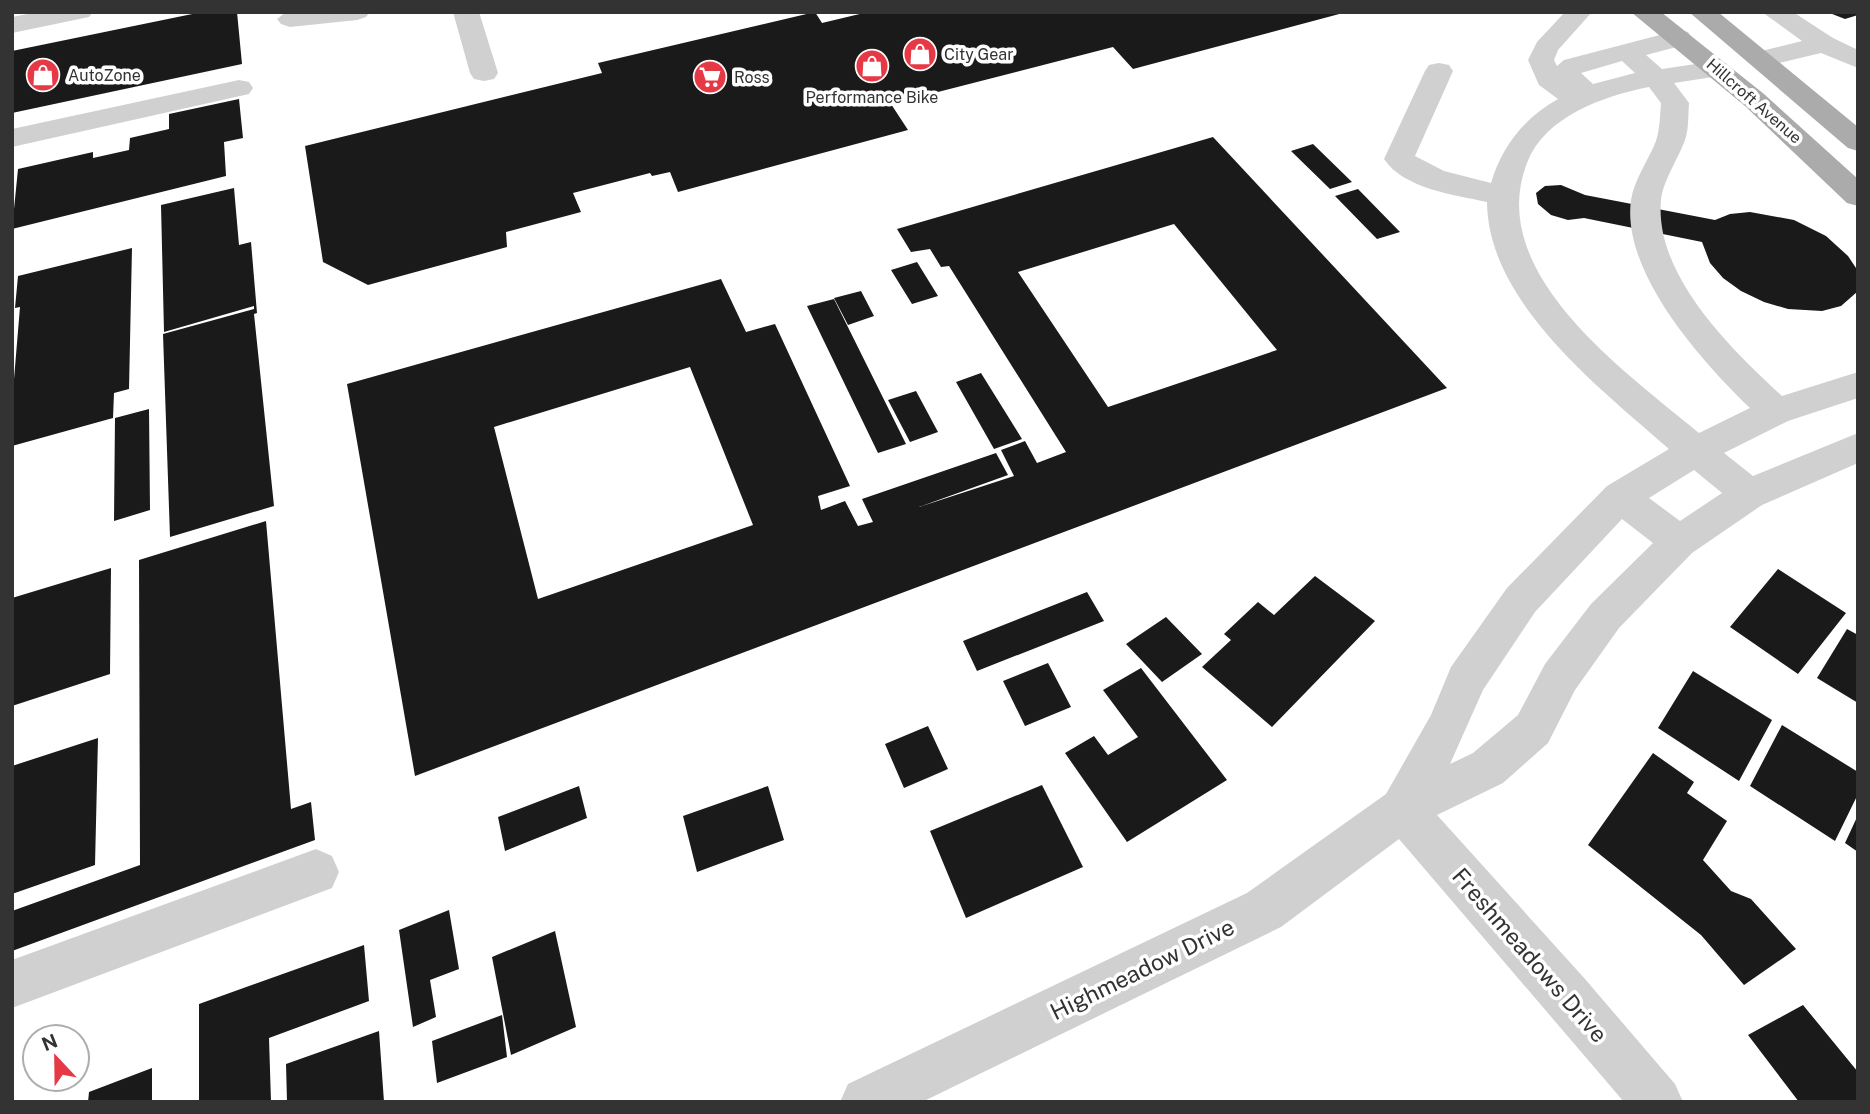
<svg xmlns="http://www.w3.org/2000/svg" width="1870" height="1114" viewBox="0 0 1870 1114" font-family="'Public Sans',sans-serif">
	<rect width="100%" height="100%" fill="#fff"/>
	<path fill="#1a1a1a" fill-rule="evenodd" d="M202,12h35l5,52 -230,49v-62z
		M815,12l7,11 46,-11 475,1 -210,56 -20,-22 -222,57 17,26 -230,62 -8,-20 -18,4 -2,-3 -77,20 8,19 -75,20 1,15 -139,38 -45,-23 -18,-116 297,-73 -4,-10z
		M1827,12h31v3l-13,4z
		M239,99l4,39 -19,4 2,34 -214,53 6,-60 75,-17v6l36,-8 1,-12 39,-9v-15z
		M1213,137l234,251 -1032,388 -68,-392 374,-105 25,53 29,-8 75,162 -32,10 3,14 24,-9 13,25 15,-4 -11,-23 134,-46 12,22 -89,32 95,-31 -13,-26 24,-9 12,22 29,-11 -117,-186 -8,1 -11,-18 -19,3 -14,-23zM1174,224l103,126 -169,57 -90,-135zM690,367l63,158 -215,74 -44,-172z
		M1313,144l39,38 -22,7 -39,-38z
		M1561,185l24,10 130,25 15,-6 20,-2 44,8 32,16 22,20 10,15 -1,21 -16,14 -19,5 -34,-2 -24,-7 -23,-11 -18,-13 -13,-15 -8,-21 -118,-24 -16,2 -17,-5 -13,-11 -2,-11 9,-7z
		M234,188l5,57 12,-3 6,71 -3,1 20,192 -104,31 -7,-203 91,-25v-3l-90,26 -3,-127z
		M1358,189l42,43 -23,7 -42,-43z
		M132,248l-3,141 -15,4 -1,25 -101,28v-43l8,-96 -5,1 3,-32z
		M917,262l21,34 -26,8 -21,-34z
		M861,291l13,25 -26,9 -14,-27z
		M834,299l72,145 -28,9 -71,-147z
		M981,373l41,66 -28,10 -38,-67z
		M916,391l22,41 -28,10 -22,-42z
		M149,409l1,101 -36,11 1,-103z
		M266,521l25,288 20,-7 4,38 -303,111v-40l128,-46 -1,-305z
		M111,568l-1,106 -98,32v-108z
		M1778,569l68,44 -48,61 -68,-47z
		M1315,576l60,45 -103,106 -70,-60 29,-27 -7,-6 34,-32 16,13z
		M1087,592l17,29 -127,50 -14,-30z
		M1166,617l36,37 -40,28 -36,-38z
		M1847,629l11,6v68l-41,-25z
		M1048,663l23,44 -46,19 -22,-45z
		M1141,668l86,112 -100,62 -62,-89 29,-17 14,19 30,-18 -35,-47z
		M1693,671l79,49 -33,61 -81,-53z
		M1782,725l76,47v22l-23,47 -85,-55z
		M928,726l20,43 -44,19 -19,-44z
		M98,738l-3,127 -83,29v-128z
		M1653,753l41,29 -7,11 40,28 -24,39 28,31 20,8 45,50 -52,36 -43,-50 -113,-90z
		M1042,785l41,82 -117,51 -36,-87z
		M579,786l8,32 -82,33 -7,-34z
		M768,786l16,54 -87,32 -14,-56z
		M1858,815v37l-13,-9z
		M449,910l10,59 -29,11 6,37 -23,10 -14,-97z
		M555,931l21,96 -65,28 -19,-98z
		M364,945l5,56 -100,37 2,64h-72v-98z
		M1803,1005l55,67v30h-59l-51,-67z
		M502,1015l5,42 -70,26 -5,-42z
		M379,1031l5,71h-97l-1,-38z
		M152,1068v34h-64l1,-10z"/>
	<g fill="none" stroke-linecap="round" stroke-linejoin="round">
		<path fill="#d0d0d0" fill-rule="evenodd" d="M38,12h55l-4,5 -77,16v-16z
			M286,12h84l-4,5 -9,3 -67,7 -9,-3 -4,-5z
			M453,12h26l19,61 -4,6 -10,2 -10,-2 -4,-6z
			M1565,12h27l-34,38 -4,10 3,6 7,-6 115,-30 9,2 4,6 -4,6 -42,11 16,14 54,-8 10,2 3,6 -3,6 -52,8 15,20c-1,12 0,26 -4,37 -7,19 -22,41 -24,60 -7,75 71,150 121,196l76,-24v26l-70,23 -64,32 29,23 105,-43v30l-96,42 -70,48 -73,75 -44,62 -27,53 -45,40 -66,32 148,164 90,105 8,18h-59l-225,-263 -118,88 -359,175h-82l8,-18 399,-191 139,-99 45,-79 20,-48 56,-79 100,-102 62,-37c-69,-61 -181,-146 -182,-247 -32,-7 -83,-13 -103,-43l41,-88 4,-6 10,-2 10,2 4,6 -38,85 29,15 47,12c11,-37 33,-65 67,-84l-19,-14 -11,-25 9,-18zM1622,61l13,12 -42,11 -12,-11zM1649,87l12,16c-1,12 -1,26 -5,38 -7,18 -22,39 -25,59 -10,72 71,162 119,208l-51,25c-73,-61 -215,-160 -172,-270 18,-47 77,-67 122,-76zM1694,470l28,23 -42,28 -31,-23zM1622,519l31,24 -62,61 -46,60 -27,51 -45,38 -23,11 33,-74 52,-78z
			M1762,12h31l40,26 25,12v18l-37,-15 -59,14 -9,-2 -4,-6 4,-6 49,-12z
			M239,80l10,2 4,6 -4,6 -237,53v-18z
			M316,849l16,7 7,16 -7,16 -320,120v-48z"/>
		<path fill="#ababab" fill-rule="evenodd" d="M1631,12h30l103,82 94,85v27l-11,-3 -102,-97z
			M1689,12h29l140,115v24l-10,-3z"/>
	</g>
	<defs>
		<symbol id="shop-disc" viewBox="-11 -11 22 22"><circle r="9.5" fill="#e63946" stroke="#fff"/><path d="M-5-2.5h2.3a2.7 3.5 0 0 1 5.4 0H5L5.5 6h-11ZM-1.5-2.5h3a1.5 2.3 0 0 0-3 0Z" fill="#fff"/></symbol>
		<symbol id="supermarket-disc" viewBox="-11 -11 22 22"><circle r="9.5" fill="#e63946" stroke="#fff"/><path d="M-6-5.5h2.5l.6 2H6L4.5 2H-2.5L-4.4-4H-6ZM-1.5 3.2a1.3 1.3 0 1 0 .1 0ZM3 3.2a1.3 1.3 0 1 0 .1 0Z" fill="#fff"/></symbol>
	</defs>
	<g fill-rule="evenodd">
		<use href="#shop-disc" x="901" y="35" width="38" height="38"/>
		<use href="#shop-disc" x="853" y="47" width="38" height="38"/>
		<use href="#shop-disc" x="24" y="56" width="38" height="38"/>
		<use href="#supermarket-disc" x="691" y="58" width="38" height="38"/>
	</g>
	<g text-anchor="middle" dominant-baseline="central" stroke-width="7" stroke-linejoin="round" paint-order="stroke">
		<g font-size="16" fill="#333" stroke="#fff" text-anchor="start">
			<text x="944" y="54">City Gear</text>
			<text x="68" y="75">AutoZone</text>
			<text x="734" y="77">Ross</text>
			<text x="872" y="97" text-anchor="middle">Performance Bike</text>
		</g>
		<g font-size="16" fill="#333" stroke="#fff">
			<text transform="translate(1754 101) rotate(41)">Hillcroft Avenue</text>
		</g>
		<g font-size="23" fill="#333" stroke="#fff">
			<text transform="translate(1530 955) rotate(49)">Freshmeadows Drive</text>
			<text transform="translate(1142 969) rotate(-26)">Highmeadow Drive</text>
		</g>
	</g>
	<rect width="1870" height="1114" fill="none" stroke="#333333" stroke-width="28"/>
	<g transform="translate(56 1058) rotate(338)"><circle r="33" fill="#ffffff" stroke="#adadad" stroke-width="2"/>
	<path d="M0-5L12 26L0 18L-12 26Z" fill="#e63946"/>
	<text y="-10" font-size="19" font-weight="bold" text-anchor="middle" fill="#333333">N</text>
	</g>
</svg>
